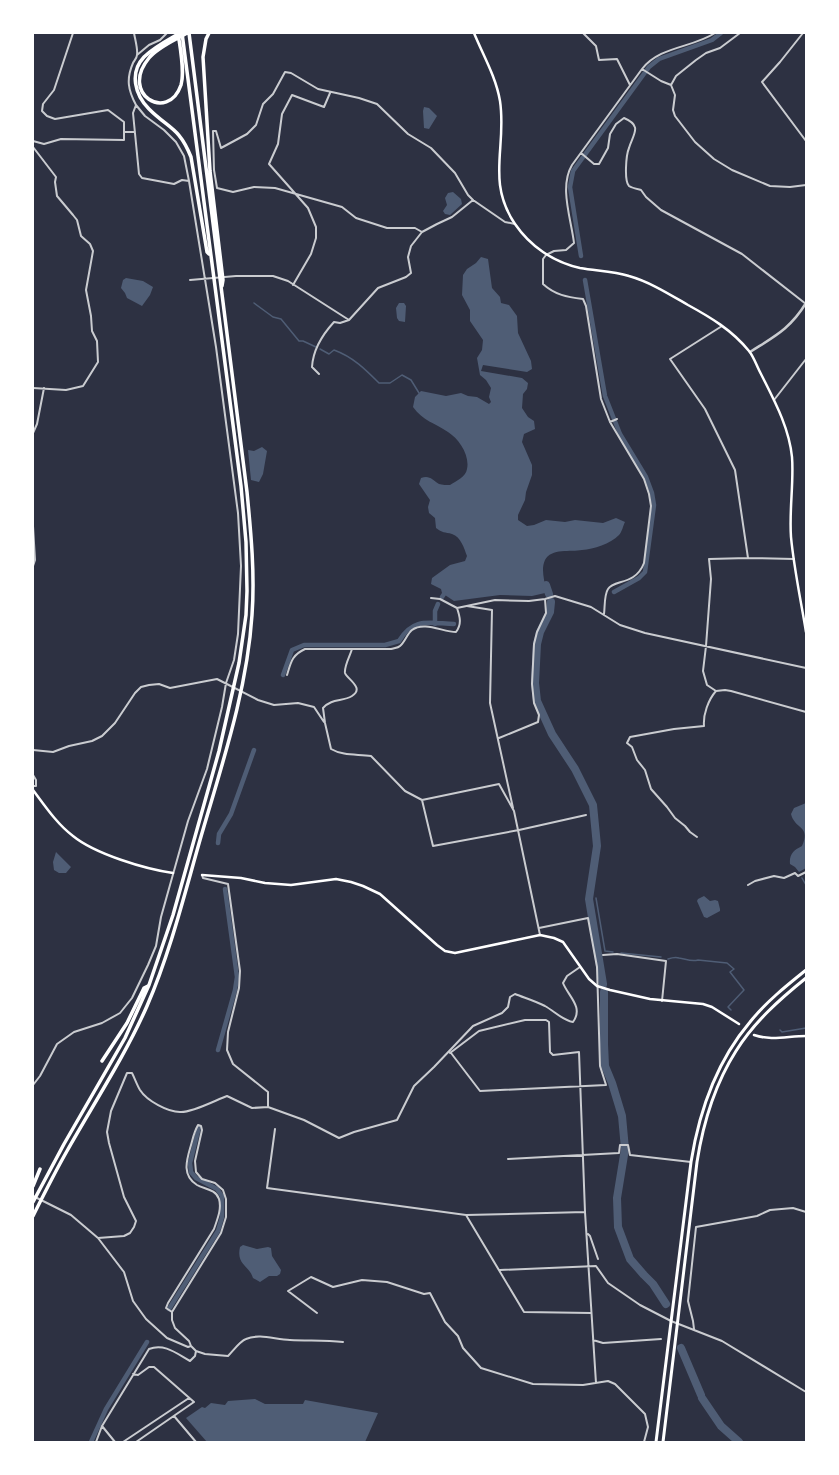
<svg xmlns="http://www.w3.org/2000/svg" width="839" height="1475" viewBox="0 0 839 1475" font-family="'PT Sans Narrow',sans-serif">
	<rect width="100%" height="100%" fill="#2d3142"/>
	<path fill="#4f5d75" d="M424,107l5,1 8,8 -8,13 -5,-1 -1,-17z
		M453,192l8,7 1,5 -12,11 -5,-1 -2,-3 4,-6 -2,-7 3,-5z
		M481,257l7,2 4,29 8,9 1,6 8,2 8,11 1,17 13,28 1,8 -5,3 -44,-7 -2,6 41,7 6,5 -1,6 -4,5 -1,14 6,9 6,4 1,8 -11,5 -2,8 10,23v10l-6,17 -1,8 -7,15v5l9,6 7,-1 12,-5 19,2 10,-2 28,3 13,-5 9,4c-2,4 -3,10 -6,13 -9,9 -25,14 -37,15 -11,2 -31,-2 -37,10 -5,11 1,21 0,33l-13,3 -32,-1 -46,6 -12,-8 -1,-4 -10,-5 1,-6 18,-13 15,-4 2,-5c-3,-8 -6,-19 -15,-22 -7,-2 -10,-1 -16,-6l-1,-10 -6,-5 -1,-6 2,-7 -11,-16 2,-6c9,-3 11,2 18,6 3,1 8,1 11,1 6,-4 16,-8 17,-16 3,-14 -8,-30 -19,-37 -13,-9 -25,-11 -35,-25l2,-10 6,-6 25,5 15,-3 7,3 9,1 12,7 2,-2 -2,-5 2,-9 -5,-8 -6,-5 -3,-17 5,-8 1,-10 -13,-19v-11l-8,-15 1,-20 4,-6 9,-6z
		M126,278l17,3 10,6 -3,8 -8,11 -15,-8 -2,-5 -4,-5 2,-8z
		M399,303h5l2,3 -1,16 -6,-1 -2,-3 -1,-10z
		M262,447l5,4 -4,23 -4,8 -8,-2 -3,-30 6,1z
		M806,803v65l-7,4 -4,-5 -5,-3c-1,-10 4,-14 12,-18 9,-21 -7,-16 -11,-32l3,-6z
		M56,852l15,15 -5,6h-7l-5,-3 -1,-8z
		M704,896l6,5 5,-1 3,1 2,8v2l-13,7 -3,-1 -7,-16 1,-2z
		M243,1245l14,4 11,-2 3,1 1,8 9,14 -1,4 -3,2h-8l-9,6 -7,-4c-4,-13 -17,-13 -13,-31z
		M255,1399l10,5h38l2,-4 73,13 -13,29h-158l-21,-24 16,-11 3,1 6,-5 14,2 3,-4z"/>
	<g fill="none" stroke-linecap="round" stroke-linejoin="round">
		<path stroke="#4f5d75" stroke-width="1.5" d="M254,303l19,14 8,2 18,22h4l13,6
			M320,349l9,5 5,-4c19,7 31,19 45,33h11l12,-8 9,5 8,13
			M802,878l4,7
			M596,898l9,53 8,1
			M621,953l40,4
			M668,959c3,-1 8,-2 11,-1 7,1 12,4 19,2l29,3 7,6 -4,3 14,18 -16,17 3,3
			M780,1030l2,2 24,-4"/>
		<path stroke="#4f5d75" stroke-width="4.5" d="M581,256l-11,-69 3,-16 76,-104 10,-8 53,-19 9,-7
			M585,280l20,116 15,38 26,43 6,16 2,12 -9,67 -6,6 -25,14
			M442,597l2,-3
			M435,624v-13l3,-7
			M283,675l9,-25 12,-5h81l14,-4c14,-24 30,-18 55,-17
			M218,843l1,-9 12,-20 23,-64
			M218,1050l17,-60 2,-13 -12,-88
			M169,1309l49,-78 4,-14v-21l-5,-7 -21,-11 -5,-6 -1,-9 9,-36
			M91,1442l15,-33 41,-67"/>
		<path stroke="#4f5d75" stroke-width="8" d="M546,585l3,9
			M551,602l-1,10 -10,20 -3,12 -2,39 2,18 15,33 23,35 18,36 4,41 -8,53 14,85
			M604,992v52l1,22 7,17 10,33 3,33 -8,49 1,29 12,32 14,16 9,9 13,20
			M681,1348l20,47
			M702,1398l19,28 18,16"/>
		<path stroke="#caccd0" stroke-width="2" d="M134,33c1,6 4,16 3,22 0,3 -3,6 -4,8 -7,16 -5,27 3,42l-3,8 6,61 3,4 32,6 8,-4 7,1
			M583,33l13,13 3,14 18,-1 13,26
			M803,33l-23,29 -18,20 44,59
			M137,55l12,-10 11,-5 7,-7
			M642,69l19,12 10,4
			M671,85l4,10 -2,15 2,6 20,26 19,17 18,11 38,16 20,1 16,-2
			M671,85l5,-9 20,-16 10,-7 14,-5 20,-15
			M124,132h11
			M33,141l11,3 17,-5 63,1v-18l-16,-12 -53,9 -8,-3 -5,-5 1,-7 11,-14 19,-57
			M33,147l23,30 -1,5 2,14 16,19 4,5 4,16 9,8 3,7 -7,39 5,26 1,15 5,10 1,21 -15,24 -17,4 -33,-2
			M581,153l13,11h5l9,-16 2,-14 6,-10 8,-6c19,8 9,16 5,30 -3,7 -5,33 0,38 3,2 8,3 12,4l5,7 15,13 81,44 64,50
			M422,232l-7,-4h-28l-31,-10 -14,-11 -67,-19 -21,-1 -21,5 -16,-4 -3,-18 -1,-39h3l5,17 26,-14 9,-9 7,-21 10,-10 12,-22 6,1 27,16 41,9 18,6 31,30 23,14 24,25 13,22 5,5 32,22 10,2
			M190,280l46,-4h37l15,5 61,39
			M293,285l18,-31 5,-16v-11l-8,-19 -39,-44 9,-20 4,-30 10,-19 32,12 6,-14
			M722,326l-52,33 35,50 30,61 13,88
			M319,374l-7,-7c1,-17 11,-33 22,-45l6,1 9,-3 29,-32 28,-11 5,-4 -3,-16 3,-11 11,-14 15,-8 15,-7 21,-17
			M774,400l32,-41
			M610,422l7,-3
			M33,433l4,-9 7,-36
			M33,526l2,34 -2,6
			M431,598l9,1 17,9 38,-8 34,1 16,-2 10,-3 36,11 29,18 25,8 161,35
			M467,606l25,4 -2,93 23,105
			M604,614c1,-7 0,-19 4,-25 6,-10 27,-3 36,-26l7,-57 -2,-12 -5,-15 -34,-57 -9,-23 -15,-93 -3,-7c-16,-2 -28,-4 -40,-15v-25l3,-4 8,-4 12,-1 8,-7c-3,-25 -15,-56 -2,-78l70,-96c18,-23 50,-21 73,-36
			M352,649c-2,7 -8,17 -7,24 2,6 20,15 7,23 -10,6 -20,2 -29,12l2,15 6,26c12,7 26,5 40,7l34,35 17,9 77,-16 15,27 26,124
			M287,675c4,-13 5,-20 18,-26h86c3,-1 7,-1 9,-3 5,-4 7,-12 12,-16 12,-9 31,2 44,2 6,-8 4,-15 1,-24
			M716,691l-9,-6 -4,-14 3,-25 5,-67 -2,-20 39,-1 46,1
			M499,738l39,-16 1,-7 -5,-12 -2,-19 2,-40 3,-12 9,-19 -1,-14
			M33,750l20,2 16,-6 23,-5 10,-5 13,-13 20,-30 6,-6 8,-2 10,-1 11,4 47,-9 41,21 16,5 24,-2 16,4 10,15
			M33,775l3,5v6h-3
			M422,800l11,46 86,-16 67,-15
			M697,837l-7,-5 -5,-6 -10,-8 -8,-11 -16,-18 -6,-19 -8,-10 -5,-13 -5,-4 3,-6 44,-8 30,-3c-1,-11 4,-26 12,-35l9,-1 6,1 75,21
			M202,875l1,3 25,6 12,87 -1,17 -11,44 -1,18 6,14 35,28v15
			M748,885l7,-4 19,-5 10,2 11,-5 3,3 8,-4
			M603,955l14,-1 49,7 -4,40
			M450,1053l29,-22 46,-11h21l3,2 1,30 3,3 26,-3 6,160 11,171
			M451,1053l29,38 126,-6 -6,-19 -3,-99 -9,-49 -49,10
			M33,1085l7,-9 17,-32 17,-12 28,-9 18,-10 12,-15 16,-33 8,-19 5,-29 27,-96 19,-52 15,-62 4,-24 8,-23 4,-26 3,-68 -3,-53 -22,-166 -27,-166 -5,-25 -8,-14 -12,-12 -19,-14 -9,-11
			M275,1129l-8,59 199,27 119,-3
			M508,1159l111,-6 1,-8h8l2,10 61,7
			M33,1196l38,19 27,23 26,34 9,29 13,18 21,19 21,9 3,-1
			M466,1215l58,97 67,1
			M588,1234l2,2 8,23
			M98,1238l26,-2 6,-3 4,-6 2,-6 -12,-24 -15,-54 -2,-11 4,-21 16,-38h5c3,6 5,12 8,17 7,11 28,22 40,22 12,1 36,-12 47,-16l25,12 16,-1 36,13 35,18 15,-6 43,-12 17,-34 20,-19 39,-41 29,-13 6,-6 2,-10 5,-3c10,4 20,7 30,12 9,5 17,14 28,16 11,-15 -5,-26 -10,-39l4,-7 13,-9
			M500,1270l96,-4 12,17 32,22 31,16 51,20 84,51
			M172,1312l-6,-4 2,-5 46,-74c3,-9 8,-20 5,-30 -3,-10 -15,-10 -22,-14 -16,-10 -10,-26 -6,-40 2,-7 3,-13 7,-20l3,1 1,4 -7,31 1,11 6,7 13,4 8,7 3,9v18l-5,16 -49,79v8l3,8 14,13 2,5 5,5 9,3 23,2c5,-5 12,-15 18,-17 14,-6 30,1 44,1 18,1 35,0 53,2
			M317,1313l-29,-22 23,-14 22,10 29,-7 25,2 37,12 6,-1 15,29 13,14 5,12 18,20 52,16 50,1 25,-4 7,3 30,30 3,13 -4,15
			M694,1329l-1,-8 -5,-20 8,-74 61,-11 13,-6 23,-2 13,4
			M593,1340l10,3 58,-4
			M133,1374l5,1 11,-8h5l40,35 -58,40
			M174,1416l22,26
			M102,1426l13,16
			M96,1442l6,-16 47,-77c16,-6 28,5 41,12l5,-5 1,-5
			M123,1442l66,-44"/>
		<path stroke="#caccd0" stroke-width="2.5" d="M750,352c25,-16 40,-23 56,-49"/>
		<path stroke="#fff" stroke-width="2.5" d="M474,33c9,22 22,44 26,68 7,46 -14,80 15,123 15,22 38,38 65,44 17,3 33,3 49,8 21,6 40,18 59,29 22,12 44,25 61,46 5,6 8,16 12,23 13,26 28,53 31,83 2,26 -3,53 -1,80 3,32 10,64 15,95
			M33,790c12,16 24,34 40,46 22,18 72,33 100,37
			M202,875l39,3 24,5 26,2 45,-6 15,3 12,4 17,8 57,51 8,6 10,2 85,-18 14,3 9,4 26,37 8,7 13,4 40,9 53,5 9,3 27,17
			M754,1035c17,6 34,1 52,1"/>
		<path stroke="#fff" stroke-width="3" d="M656,1442l35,-280c8,-50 26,-101 59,-140 16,-20 36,-36 56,-52
			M663,1442l34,-280c6,-38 18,-78 39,-111 18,-29 44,-52 70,-73"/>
		<path stroke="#fff" stroke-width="3.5" d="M178,33c2,14 7,38 3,52 -13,38 -62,9 -32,-27 9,-11 26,-18 38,-25
			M180,33c-12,7 -26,14 -36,24 -15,16 -9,38 5,52 20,20 30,18 42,48l16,95 2,2
			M209,33l-3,6 -3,18 7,114 13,109 -1,6
			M102,1061l25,-38 17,-35 4,-2
			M33,1186l7,-17
			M33,1202l31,-58 61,-106 24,-53 24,-70 46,-164 20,-88 7,-48 1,-24 -1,-49 -5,-56 -59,-453
			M33,1216c11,-22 22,-44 34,-65 27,-48 58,-95 80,-145 23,-53 37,-110 53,-166 21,-73 47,-148 52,-225 3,-41 -1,-82 -5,-123l-58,-459"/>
	</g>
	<rect width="839" height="1475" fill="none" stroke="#ffffff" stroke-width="68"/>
</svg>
